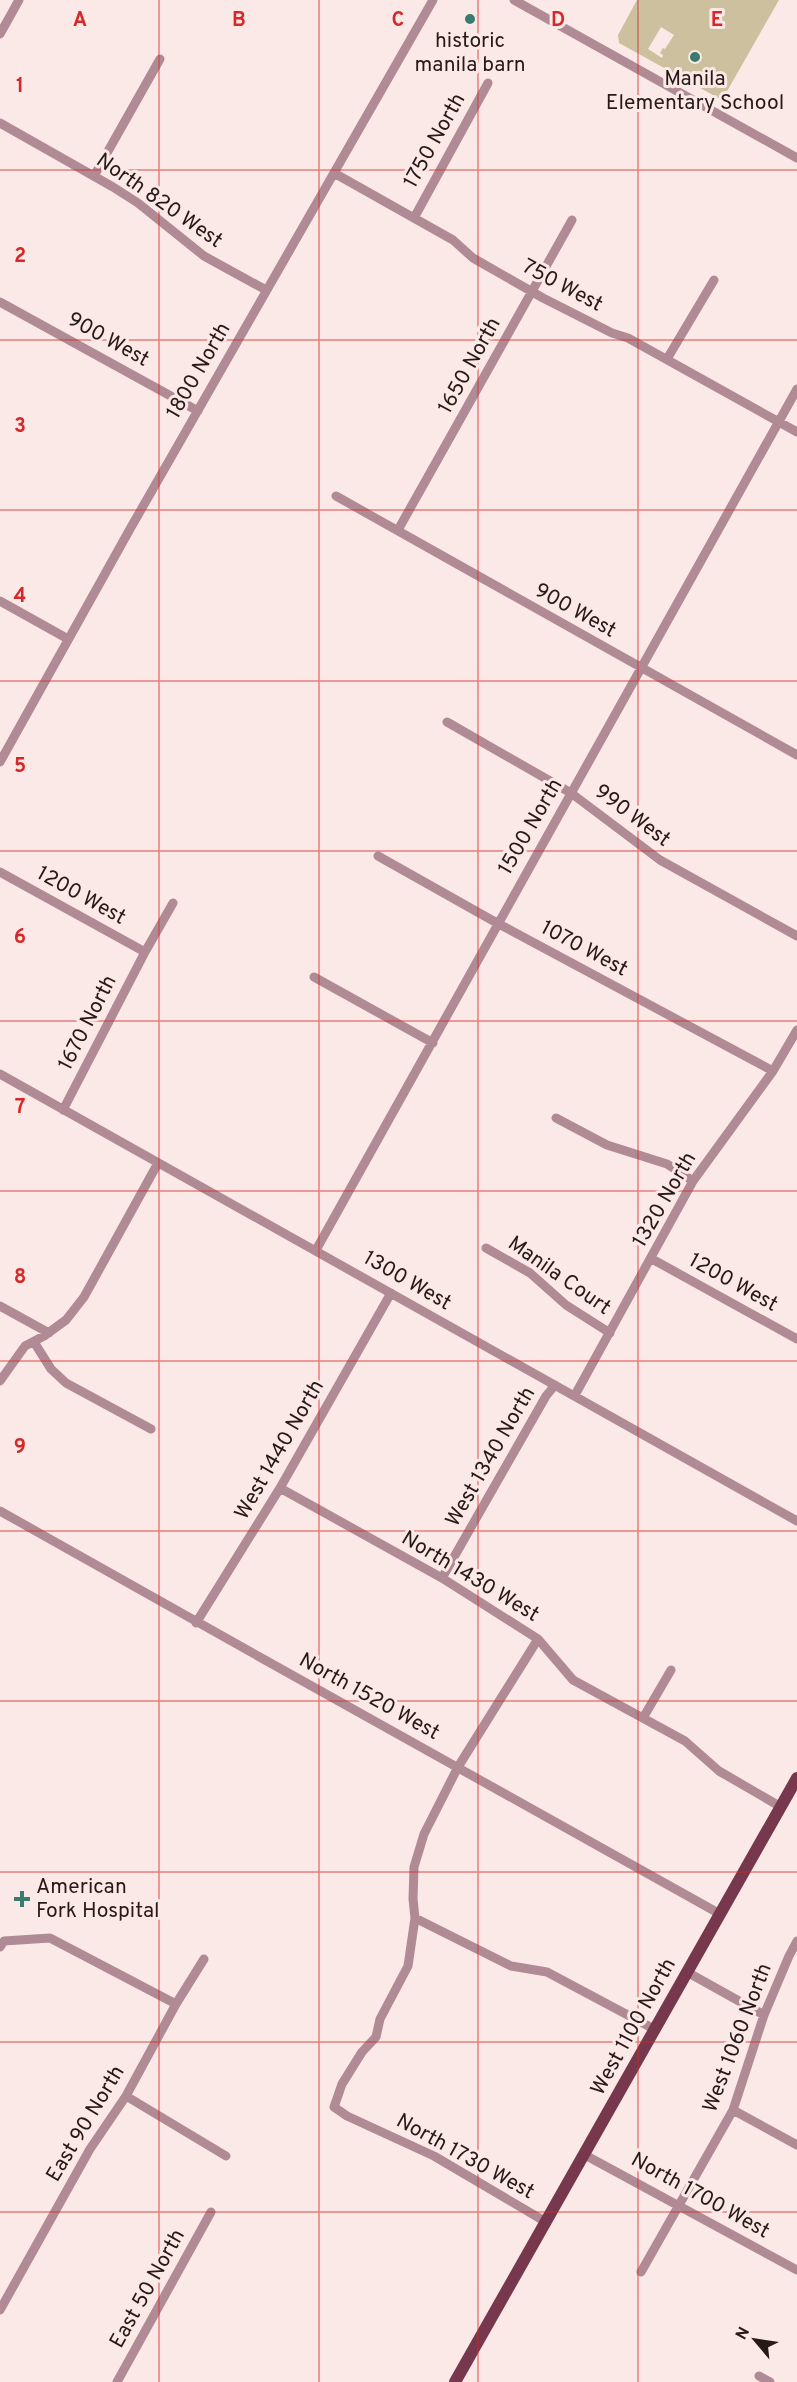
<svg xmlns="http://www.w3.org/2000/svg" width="797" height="2382" viewBox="0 0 797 2382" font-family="Overpass,sans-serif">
	<rect width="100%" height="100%" fill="#fae9e6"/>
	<path fill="#ccc09e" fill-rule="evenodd" d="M637,0h142l-57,100 -103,-57 -1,-8zM661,27l13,8 -9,14 -2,-1 -3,5 3,2 -1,3 -14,-9z"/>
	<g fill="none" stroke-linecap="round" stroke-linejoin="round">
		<path stroke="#b08a94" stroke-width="9" d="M514,0l283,158
			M0,34l19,-34
			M0,123l113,64 25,16 66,53 62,34
			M334,173l119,67 20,18 70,40 69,35 16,5 169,94
			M94,176l66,-117
			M414,218l74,-135
			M0,302l198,109
			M667,359l47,-79
			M336,496l461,259
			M398,530l174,-310
			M0,601l68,38
			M447,722l124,71 89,67 137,76
			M0,762l130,-233 303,-529
			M378,856l119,67 276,148
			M0,872l145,80
			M314,977l119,66
			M0,1074l797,447
			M63,1110l82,-158 28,-49
			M556,1118l51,27 60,19 26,17
			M486,1248l44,25 36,32 44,28
			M316,1250l481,-861
			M652,1259l145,80
			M0,1306l49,27
			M34,1342l17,27 15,14 85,46
			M0,1381l25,-35 19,-10 22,-16 18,-23 74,-134
			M575,1395l118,-214 80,-110 24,-41
			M280,1488l162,90 96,61 35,41 112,61 34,30 62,36
			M0,1511c239,136 481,268 720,403
			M442,1578l104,-182 9,-11
			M196,1623l84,-135 111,-195
			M538,1639l-80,128 -34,67 -10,33 -1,32 2,19 -7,48 -28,53 -4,18 -14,15 -20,32 -8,23 13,9 87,40 112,66
			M643,1718l28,-48
			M415,1918l96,48 36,6 107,57
			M0,1947l4,-6 46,-3 126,66
			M687,1972l77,43
			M126,2096l100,60
			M733,2110l64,35
			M585,2155l212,115
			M641,2272l92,-162 31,-95 25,-59 8,-15
			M0,2310l90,-161 36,-53 50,-92 28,-45
			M759,2376l11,6
			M117,2382l94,-170"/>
		<path stroke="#77374c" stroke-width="12" d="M455,2382l342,-604"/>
	</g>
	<path fill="none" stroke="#d62828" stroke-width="1.5" stroke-opacity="0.55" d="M159,0v2382M319,0v2382M478,0v2382M638,0v2382M0,170h797M0,340h797M0,510h797M0,681h797M0,851h797M0,1021h797M0,1191h797M0,1361h797M0,1531h797M0,1701h797M0,1872h797M0,2042h797M0,2212h797"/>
	<g fill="#387c6f" stroke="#fae9e6" stroke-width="2">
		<circle cx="470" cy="19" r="6"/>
		<circle cx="695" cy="57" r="6"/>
		<path d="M19 1890h6v6h6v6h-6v6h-6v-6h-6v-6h6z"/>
	</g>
	<g text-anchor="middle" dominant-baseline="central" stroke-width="6" stroke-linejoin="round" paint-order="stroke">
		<g font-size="21" fill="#271916" stroke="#fae9e6">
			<text x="470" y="41">historic<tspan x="470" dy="24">manila barn</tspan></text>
			<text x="695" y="79">Manila<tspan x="695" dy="24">Elementary School</tspan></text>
			<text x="36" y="1887" text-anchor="start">American<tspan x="36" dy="24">Fork Hospital</tspan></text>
		</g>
		<g font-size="21" fill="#271916" stroke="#fae9e6">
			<text transform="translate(435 141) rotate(-61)">1750 North</text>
			<text transform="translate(159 201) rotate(35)">North 820 West</text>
			<text transform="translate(562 286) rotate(28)">750 West</text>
			<text transform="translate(108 340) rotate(29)">900 West</text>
			<text transform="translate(470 366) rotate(-61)">1650 North</text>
			<text transform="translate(199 371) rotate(-60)">1800 North</text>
			<text transform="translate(575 611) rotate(29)">900 West</text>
			<text transform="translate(632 816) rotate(37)">990 West</text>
			<text transform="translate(531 827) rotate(-60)">1500 North</text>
			<text transform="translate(81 896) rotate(29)">1200 West</text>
			<text transform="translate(584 949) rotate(28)">1070 West</text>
			<text transform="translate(88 1023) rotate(-63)">1670 North</text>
			<text transform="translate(665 1200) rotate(-60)">1320 North</text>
			<text transform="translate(559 1276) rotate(35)">Manila Court</text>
			<text transform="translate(407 1281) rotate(30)">1300 West</text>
			<text transform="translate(733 1283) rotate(29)">1200 West</text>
			<text transform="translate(280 1450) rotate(-60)">West 1440 North</text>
			<text transform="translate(491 1457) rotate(-60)">West 1340 North</text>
			<text transform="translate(470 1577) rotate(31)">North 1430 West</text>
			<text transform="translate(369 1697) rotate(29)">North 1520 West</text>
			<text transform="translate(634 2027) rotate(-61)">West 1100 North</text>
			<text transform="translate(738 2038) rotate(-69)">West 1060 North</text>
			<text transform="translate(86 2124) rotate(-59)">East 90 North</text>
			<text transform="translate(465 2157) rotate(29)">North 1730 West</text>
			<text transform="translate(700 2196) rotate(29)">North 1700 West</text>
			<text transform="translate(148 2289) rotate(-61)">East 50 North</text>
		</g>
	</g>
	<g font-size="20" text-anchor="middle" font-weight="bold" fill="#d62828" stroke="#fae9e6" stroke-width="6" stroke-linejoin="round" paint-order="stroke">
		<text x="80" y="26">A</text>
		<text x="239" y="26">B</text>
		<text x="398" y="26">C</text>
		<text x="558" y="26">D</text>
		<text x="717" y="26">E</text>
		<text x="20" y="92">1</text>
		<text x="20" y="262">2</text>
		<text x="20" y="432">3</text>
		<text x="20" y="602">4</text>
		<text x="20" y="772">5</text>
		<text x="20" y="943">6</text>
		<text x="20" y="1113">7</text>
		<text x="20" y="1283">8</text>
		<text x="20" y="1453">9</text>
	</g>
	<g transform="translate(755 2340) rotate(299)" stroke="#fae9e6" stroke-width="4.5" paint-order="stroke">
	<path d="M0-4.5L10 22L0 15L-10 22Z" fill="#271916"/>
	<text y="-9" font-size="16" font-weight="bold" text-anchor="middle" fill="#271916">N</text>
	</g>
</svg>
